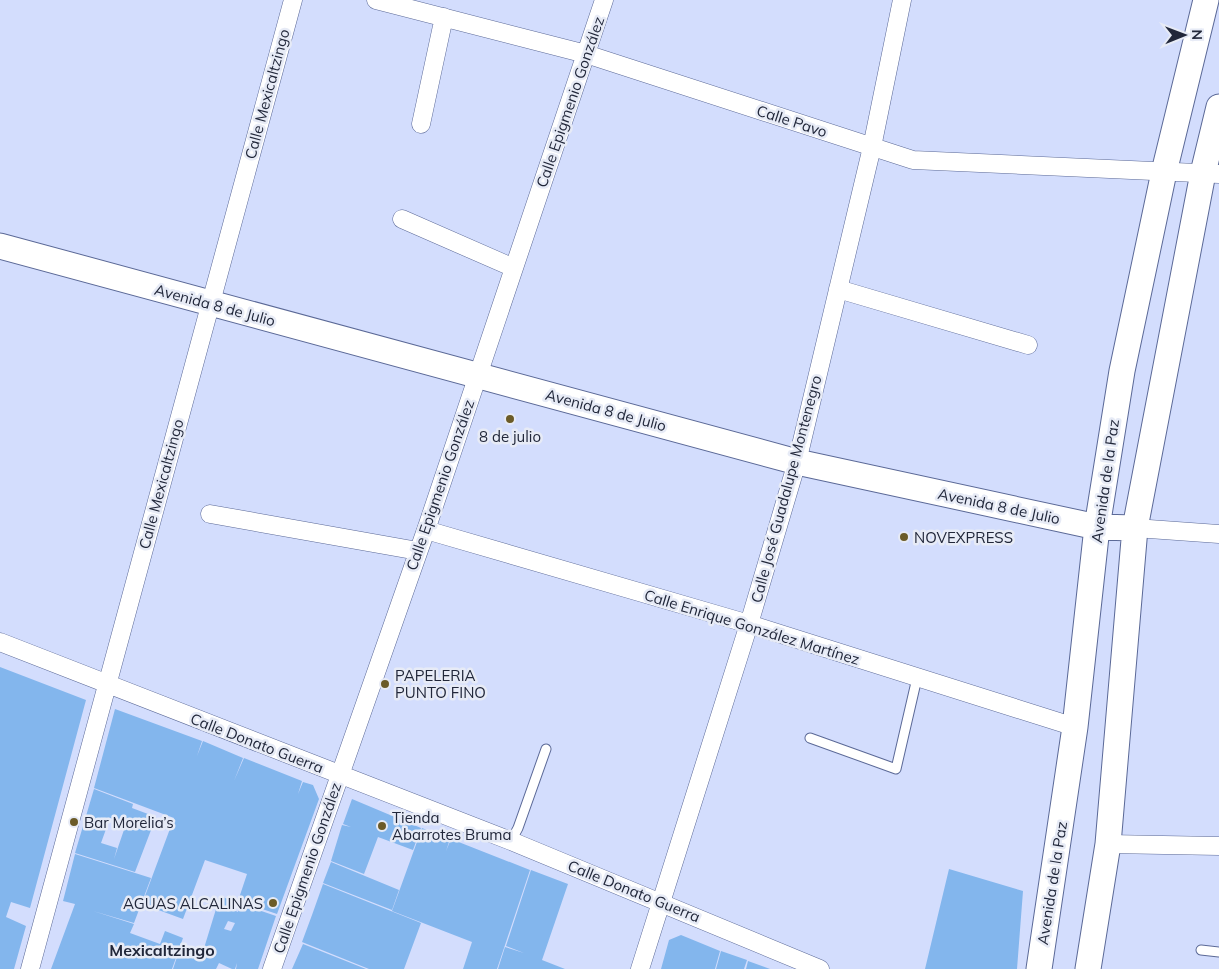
<svg xmlns="http://www.w3.org/2000/svg" width="1219" height="969" viewBox="0 0 1219 969" font-family="Mulish,sans-serif">
	<rect width="100%" height="100%" fill="#d3ddfd"/>
	<path fill="#83b6ed" fill-rule="evenodd" d="M0,667l86,33 -56,208 -19,-6 -5,15 20,9 -12,43h-14z
		M115,709l87,32 -5,15 6,-15 40,17 -9,23 10,-23 58,23 -4,13 5,-12 10,3 6,14 -42,115 -39,-13 9,-27 -42,-14 -22,59 -41,-15 32,-86 -80,-30z
		M94,789l39,15 -1,4 24,9 -21,55 -60,-19zM110,818l16,6 -12,35 3,-11 -16,-5z
		M352,799l69,29 -8,22 -35,-13 -14,37 -33,-13 11,-36 9,2 -8,-3z
		M422,828l28,11 -4,12 5,-12 79,31 -33,99h-34l9,-27 -80,-31z
		M75,854l76,24 -17,45 -41,-12 41,13 -4,9 30,11 5,-13 18,7 -11,31h-121l24,-65 -12,-3z
		M331,862l68,28 -7,20 -69,-27z
		M949,869l74,22 -6,78h-92z
		M531,870l37,14 -26,76 23,9h-67l7,-22 19,6 -18,-7z
		M323,884l98,39 -17,46h-35l-67,-27 10,-27 34,13 -34,-13z
		M220,896l13,5 -2,8 7,3 3,-8 35,12 -18,53h-22l1,-6 -2,6h-3l-13,-6 -3,6h-43l6,-18 22,7zM228,921l7,2 -4,8 -7,-2z
		M681,935l39,16 -5,18h-54l8,-29z
		M303,944l63,25h-74z
		M721,951l26,9 -3,9h-28z
		M748,961l22,8h-24z"/>
	<g fill="none" stroke-linecap="round" stroke-linejoin="round">
		<defs>
			<path id="lane" d="M810,738l86,31 21,-91
				M511,841l7,-13 28,-79
				M1201,950l18,2"/>
			<path id="street" d="M376,0l210,54 327,106 306,14
				M421,124l23,-107
				M402,219l112,49
				M838,289l190,56
				M210,514l208,37
				M1135,528l84,6
				M426,530l323,94 326,103
				M0,642l511,199 309,128
				M1108,844l111,2
				M30,969l263,-969
				M272,969l154,-439 178,-530
				M640,969l109,-345 48,-162 75,-315 30,-147"/>
			<path id="secondary" d="M0,246l797,216 300,65 38,1
				M1039,969l36,-242 22,-200 25,-156 42,-199 42,-172
				M1088,969l20,-125 27,-316 68,-355 16,-66"/>
		</defs>
		<use href="#lane" stroke="#5b6997" stroke-width="11"/>
		<use href="#street" stroke="#5b6997" stroke-width="19"/>
		<use href="#secondary" stroke="#5b6997" stroke-width="27"/>
		<use href="#lane" stroke="#fff" stroke-width="9"/>
		<use href="#street" stroke="#fff" stroke-width="18"/>
		<use href="#secondary" stroke="#fff" stroke-width="25"/>
	</g>
	<g fill="#6b5b28" stroke="#e7ebf6" stroke-width="2">
		<circle cx="510" cy="419" r="5"/>
		<circle cx="904" cy="537" r="5"/>
		<circle cx="385" cy="684" r="5"/>
		<circle cx="74" cy="822" r="5"/>
		<circle cx="382" cy="826" r="5"/>
		<circle cx="273" cy="903" r="5"/>
	</g>
	<g text-anchor="middle" dominant-baseline="central" stroke-width="5" stroke-linejoin="round" paint-order="stroke">
		<g font-size="15" fill="#21273a" stroke="#e7ebf6">
			<text transform="translate(267 94) rotate(-75)">Calle Mexicaltzingo</text>
			<text transform="translate(570 102) rotate(-71)">Calle Epigmenio González</text>
			<text transform="translate(792 121) rotate(18)">Calle Pavo</text>
			<text transform="translate(215 305) rotate(15)">Avenida 8 de Julio</text>
			<text transform="translate(606 410) rotate(15)">Avenida 8 de Julio</text>
			<text transform="translate(1105 481) rotate(-82)">Avenida de la Paz</text>
			<text transform="translate(161 484) rotate(-75)">Calle Mexicaltzingo</text>
			<text transform="translate(440 485) rotate(-71)">Calle Epigmenio González</text>
			<text transform="translate(786 489) rotate(-75)">Calle José Guadalupe Montenegro</text>
			<text transform="translate(999 506) rotate(12)">Avenida 8 de Julio</text>
			<text transform="translate(752 627) rotate(17)">Calle Enrique González Martínez</text>
			<text transform="translate(257 743) rotate(21)">Calle Donato Guerra</text>
			<text transform="translate(307 868) rotate(-71)">Calle Epigmenio González</text>
			<text transform="translate(1052 883) rotate(-81)">Avenida de la Paz</text>
			<text transform="translate(634 891) rotate(22)">Calle Donato Guerra</text>
		</g>
		<g font-size="15" fill="#21273a" stroke="#e7ebf6" text-anchor="start">
			<text x="510" y="436" text-anchor="middle">8 de julio</text>
			<text x="914" y="537">NOVEXPRESS</text>
			<text x="395" y="675">PAPELERIA<tspan x="395" dy="17">PUNTO FINO</tspan></text>
			<text x="392" y="817">Tienda<tspan x="392" dy="17">Abarrotes Bruma</tspan></text>
			<text x="84" y="822">Bar Morelia’s</text>
			<text x="263" y="903" text-anchor="end">AGUAS ALCALINAS</text>
		</g>
		<g font-size="16" font-weight="bold" fill="#21273a" stroke="#e7ebf6">
			<text x="162" y="950">Mexicaltzingo</text>
		</g>
	</g>
	<g transform="translate(1184 35) rotate(89)" stroke="#e7ebf6" stroke-width="4" paint-order="stroke">
	<path d="M0-4L9 19L0 12L-9 19Z" fill="#21273a"/>
	<text y="-8" font-size="14" font-weight="bold" text-anchor="middle" fill="#21273a">N</text>
	</g>
</svg>
